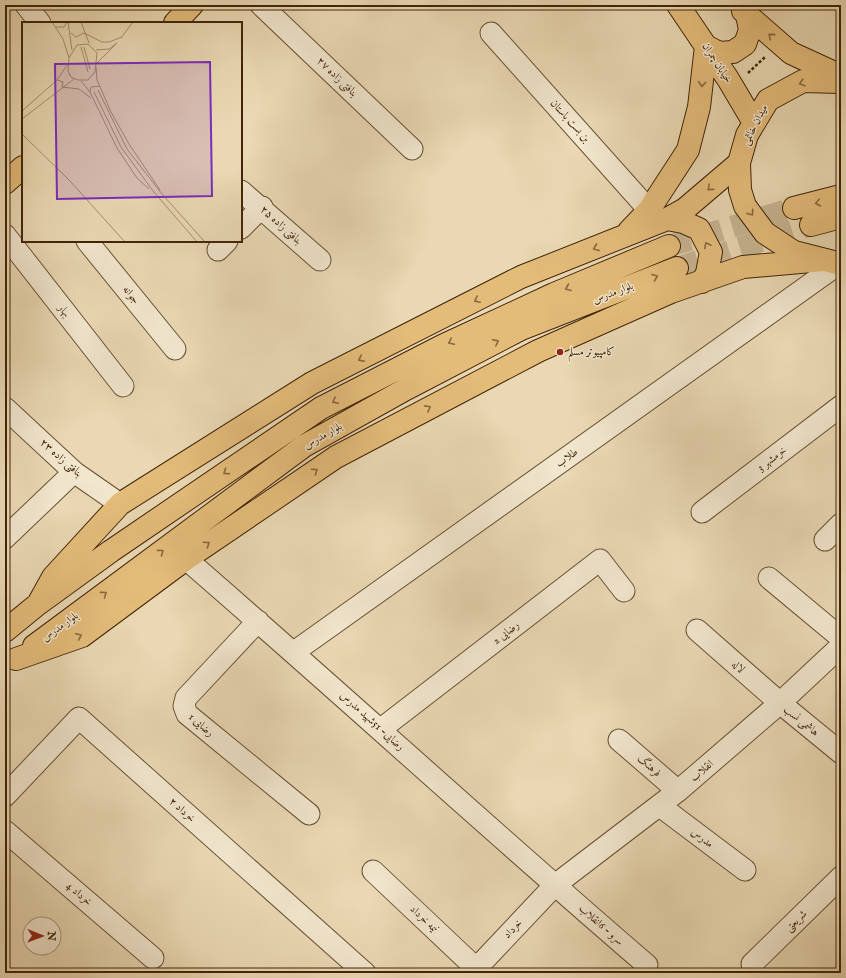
<svg xmlns="http://www.w3.org/2000/svg" width="846" height="978" viewBox="0 0 846 978" font-family="'IM FELL English',Amiri,serif">
	<rect width="100%" height="100%" fill="#e9d8b3"/>
	<filter id="stains"><feTurbulence type="fractalNoise" baseFrequency=".005" numOctaves="4"/><feColorMatrix values="0 0 0 0 .2 0 0 0 0 .09 0 0 0 0 .02 0 0 0 .5 -.17"/></filter>
	<radialGradient id="worn" r=".72"><stop offset=".6" stop-color="#630" stop-opacity="0"/><stop offset="1" stop-color="#630" stop-opacity=".3"/></radialGradient>
	<g fill="none" stroke-linecap="round" stroke-linejoin="round">
		<path stroke="#c7b491" stroke-width="22" stroke-dasharray="22 11" stroke-linecap="butt" d="M669,246l125,-38
			M677,268l134,-43"/>
		<defs>
			<path id="minor" d="M26,5l14,18
				M261,5l151,144
				M491,33l158,177
				M241,191l79,69
				M241,228l21,-21
				M5,235l118,151
				M87,241l88,108
				M218,250l9,-9
				M5,408l69,64 46,32
				M702,512l139,-106
				M5,538l69,-66
				M825,540l16,-16
				M186,559c155,134 306,273 461,406
				M769,578l72,60
				M258,621l-72,77 -2,8 3,8 122,100
				M697,630l83,73 61,50
				M294,652l546,-389
				M381,729l219,-169 24,31
				M619,740l59,51
				M5,796l74,-78 286,255
				M660,806l85,64
				M5,831l148,127
				M373,871l108,102
				M752,964l89,-87
				M472,973l83,-88 123,-94 102,-88 61,-57"/>
			<path id="major" d="M678,5l50,74 26,44
				M743,11l48,42 50,23
				M175,23l17,-18
				M841,82l-38,-1 -35,19 -21,35 -8,28 1,27 5,16 20,27 29,19 47,12
				M5,183l18,-16
				M794,208l47,-12
				M667,219l16,3 16,7 12,23 -4,21 -5,9
				M811,225l30,-8
				M629,231l20,-21 39,-60 11,-43 7,-61 13,7 14,-1 12,-8 5,-14 -3,-15
				M38,604l15,-27 67,-73 192,-121 209,-106 146,-58 18,-10 54,-46
				M5,631l33,-27 73,-53 210,-143 121,-62 112,-52 115,-48
				M34,646l270,-200 102,-57 115,-60 156,-61
				M16,659l66,-23 104,-77 150,-102 202,-106 133,-59 72,-25 80,-7"/>
		</defs>
		<use href="#minor" stroke="#6b5133" stroke-width="23"/>
		<use href="#major" stroke="#412408" stroke-width="24"/>
		<path stroke="#412408" stroke-width="2.5" stroke-dasharray="3 2" stroke-linecap="butt" d="M748,73l17,-16"/>
		<use href="#minor" stroke="#f1e6ce" stroke-width="21"/>
		<use href="#major" stroke="#e4bc7a" stroke-width="22"/>
	</g>
	<defs><path id="oneway-chevron" d="M-2-3.5L2.5 0L-2 3.5" fill="none" stroke-width="1.6" stroke-linecap="round" stroke-linejoin="round"/></defs>
	<g stroke="#8a683b">
		<use href="#oneway-chevron" transform="translate(771 36) rotate(-139)"/>
		<use href="#oneway-chevron" transform="translate(802 83) rotate(164)"/>
		<use href="#oneway-chevron" transform="translate(702 84) rotate(96)"/>
		<use href="#oneway-chevron" transform="translate(710 188) rotate(140)"/>
		<use href="#oneway-chevron" transform="translate(818 203) rotate(168)"/>
		<use href="#oneway-chevron" transform="translate(751 213) rotate(55)"/>
		<use href="#oneway-chevron" transform="translate(707 245) rotate(-117)"/>
		<use href="#oneway-chevron" transform="translate(596 248) rotate(158)"/>
		<use href="#oneway-chevron" transform="translate(655 277) rotate(-21)"/>
		<use href="#oneway-chevron" transform="translate(568 288) rotate(158)"/>
		<use href="#oneway-chevron" transform="translate(477 300) rotate(153)"/>
		<use href="#oneway-chevron" transform="translate(451 342) rotate(155)"/>
		<use href="#oneway-chevron" transform="translate(496 342) rotate(-27)"/>
		<use href="#oneway-chevron" transform="translate(361 359) rotate(153)"/>
		<use href="#oneway-chevron" transform="translate(335 401) rotate(153)"/>
		<use href="#oneway-chevron" transform="translate(428 408) rotate(-28)"/>
		<use href="#oneway-chevron" transform="translate(315 471) rotate(-34)"/>
		<use href="#oneway-chevron" transform="translate(226 472) rotate(146)"/>
		<use href="#oneway-chevron" transform="translate(207 544) rotate(-34)"/>
		<use href="#oneway-chevron" transform="translate(161 552) rotate(-36)"/>
		<use href="#oneway-chevron" transform="translate(104 594) rotate(-36)"/>
		<use href="#oneway-chevron" transform="translate(79 636) rotate(-25)"/>
	</g>
	<circle fill="#8f2418" stroke="#f1e6ce" stroke-width="1.5" cx="560" cy="352" r="4"/>
	<g text-anchor="middle" dominant-baseline="central" stroke-width="3" stroke-linejoin="round" paint-order="stroke">
		<g font-size="11" fill="#412408" stroke="#f1e6ce">
			<text transform="translate(717 63) rotate(57)">خیابان چمران</text>
			<text transform="translate(337 77) rotate(44)">بنافتی زاده ۲۷</text>
			<text transform="translate(570 121) rotate(48)">بن بست باستان</text>
			<text transform="translate(755 125) rotate(-63)">میدان خاتمی</text>
			<text transform="translate(281 225) rotate(42)">بنافتی زاده ۲۵</text>
			<text transform="translate(613 293) rotate(-21)">بلوار مدرس</text>
			<text transform="translate(131 295) rotate(51)">جوانه</text>
			<text transform="translate(64 311) rotate(52)">بهار</text>
			<text transform="translate(323 436) rotate(-30)">بلوار مدرس</text>
			<text transform="translate(61 458) rotate(41)">بنافتی زاده ۲۳</text>
			<text transform="translate(567 458) rotate(-36)">طلاب</text>
			<text transform="translate(772 459) rotate(-37)">خرمشهر 3</text>
			<text transform="translate(60 627) rotate(-36)">بلوار مدرس</text>
			<text transform="translate(506 633) rotate(-38)">رضایی 2</text>
			<text transform="translate(738 667) rotate(41)">لاله</text>
			<text transform="translate(372 721) rotate(42)">رضایی- 51شهید مدرس</text>
			<text transform="translate(801 721) rotate(39)">هاشمی نسب</text>
			<text transform="translate(201 725) rotate(41)">رضایی 1</text>
			<text transform="translate(649 766) rotate(41)">فرهنگ</text>
			<text transform="translate(702 771) rotate(-41)">انقلاب</text>
			<text transform="translate(182 810) rotate(42)">خرداد ۲</text>
			<text transform="translate(702 838) rotate(38)">مدرس</text>
			<text transform="translate(79 894) rotate(40)">خرداد 4</text>
			<text transform="translate(424 919) rotate(43)">نیمه خرداد</text>
			<text transform="translate(796 921) rotate(-44)">شریعتی</text>
			<text transform="translate(601 925) rotate(41)">سرو - 6انقلاب</text>
			<text transform="translate(513 929) rotate(-46)">خرداد</text>
		</g>
		<g font-size="11" fill="#412408" stroke="#f1e6ce" text-anchor="start">
			<text x="568" y="352">کامپیوتر مسلم</text>
		</g>
	</g>
	<g transform="translate(22 22)">
		<rect width="220" height="220" fill="#e9d8b3"/>
		<path fill="none" stroke="#a6906f" stroke-width="1" d="M30,0l11,17 6,19M46,0l4,28M59,0l8,21M34,5h8l3,-5M49,11l5,4 8,-4 18,9h7l13,-5M99,16l12,-16M66,22l9,9 -2,19 -7,8h-10l-7,-3 -3,-6 1,-13 8,-13zM59,25l7,25M62,25l6,22M74,28l13,-1 8,-6 -20,20M74,45l1,13 14,32 18,32 31,46M35,58l6,2 -1,5 17,2 12,9M59,59l9,11 27,56 20,30 12,11M76,68l29,59 35,45 43,48M68,70l1,-5 9,-1M72,70l27,55 32,44 44,51M0,89l35,-31 10,-15M0,97l52,-40M0,112l48,47 55,61"/>
		<path fill="#7b2cbf" fill-opacity="0.15" stroke="#7b2cbf" stroke-width="2" d="M188,40l2,134 -155,3 -2,-135z"/>
		<rect width="220" height="220" fill="none" stroke="#412408" stroke-width="2"/>
	</g>
	<rect width="846" height="978" fill="none" stroke="#e9d8b3" stroke-width="20"/>
	<rect x="6" y="6" width="834" height="966" fill="none" stroke="#412408" stroke-width="2"/>
	<rect x="10" y="10" width="826" height="958" fill="none" stroke="#412408"/>
	<g transform="translate(42 936) rotate(91)"><circle r="19" fill="#f1e6ce" stroke="#ab987f"/>
	<path d="M0-3L7 15L0 10L-7 15Z" fill="#8f2418"/>
	<text y="-6" font-size="11" font-weight="bold" text-anchor="middle" fill="#412408">N</text>
	</g>
	<rect width="100%" height="100%" filter="url(#stains)"/>
	<rect width="100%" height="100%" fill="url(#worn)"/>
</svg>
